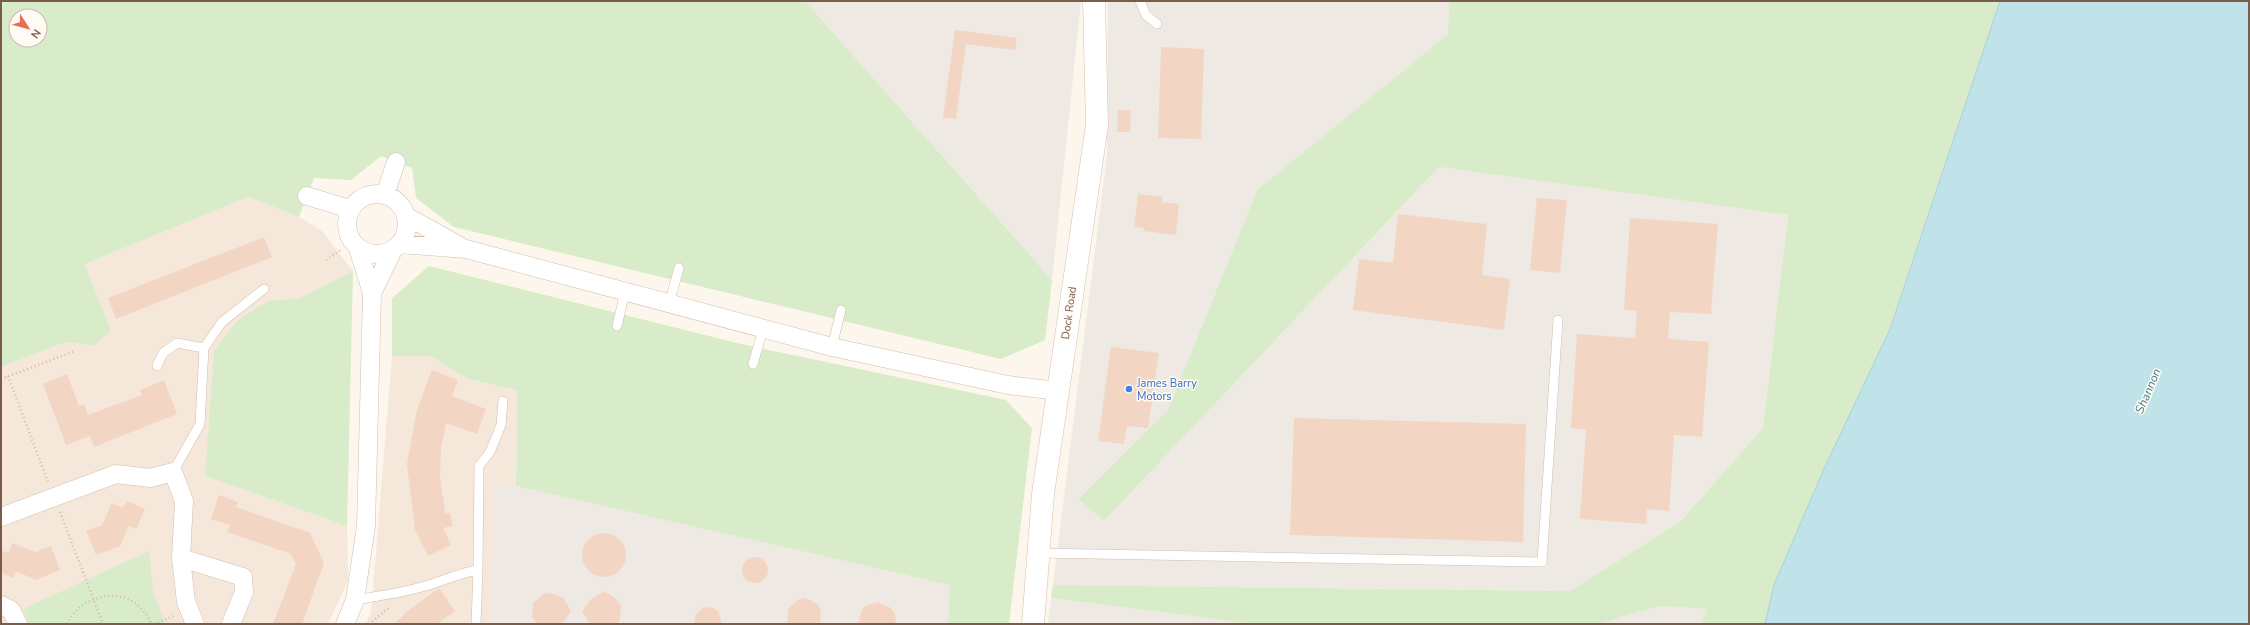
<svg xmlns="http://www.w3.org/2000/svg" width="2250" height="625" viewBox="0 0 2250 625" font-family="'Nunito Sans',sans-serif">
	<rect width="100%" height="100%" fill="#fdf6ec"/>
	<path fill="#f5e8da" d="M248,197l51,20 23,14 31,40 -53,27 -32,3 -63,175 142,50 1,55 -20,43h-327v-257l65,-25 28,4 17,-15 -26,-67z
		M392,356h38l38,23 49,11 -1,96 -21,-4 -4,142h-126l6,-11z"/>
	<path fill="#efe9e4" d="M805,1h276l-29,279z
		M1108,1h341l-1,33 -191,156 -89,220 -90,89 26,22 335,-354 349,48 -25,213 -83,94 -110,69 -517,-6 54,-430z
		M495,481l456,104 -3,39h-457z
		M1051,598l202,26h-205z
		M1659,606l48,3 -6,15h-102z"/>
	<path fill="#d8ecc9" fill-rule="evenodd" d="M1,1h804l247,279 -7,60 -44,19 -547,-132 -38,-29 -4,-30 -31,-12 -30,24 -37,-2 -15,39 -51,-20 -163,67 26,67 -17,15 -28,-4 -65,25zM16,16h24v24h-24z
		M1449,1h551l-110,328 -67,142 -49,114 -9,39h-64l6,-15 -48,-3 -60,18h-346l-202,-26 2,-13 517,6 110,-69 83,-94 25,-213 -349,-48 -335,354 -26,-22 90,-89 89,-220 191,-156z
		M429,266l312,78 265,56 26,28 -23,196h-61l2,-39 -434,-99 1,-96 -49,-11 -38,-23h-38v-58z
		M353,271l-6,255 -142,-50 9,-125 23,-30 31,-20 32,-3z
		M149,551l4,40 12,33h-135l-7,-15z"/>
	<path fill="#bfe3e8" stroke="#a5d3da" d="M2000,1h249v623h-484l9,-39 49,-114 67,-142z"/>
	<path fill="#f3d5c3" d="M955,30l62,8 -2,12 -49,-6 -10,75 -13,-1z
		M1161,47l43,2 -3,90 -43,-1z
		M1118,110h13l-1,22h-13z
		M1138,194l25,3 -1,5 17,2 -3,31 -33,-4 1,-3 -10,-1z
		M1537,198l30,2 -7,73 -30,-3z
		M1398,214l89,10 -5,51 28,4 -6,51 -151,-20 6,-51 34,4z
		M1630,218l88,6 -7,90 -41,-2 -2,27 41,3 -7,95 -28,-2 -5,76 -22,-2 -1,15 -66,-5 6,-89 -15,-2 6,-94 58,4 2,-27 -13,-1z
		M264,237l8,20 -156,62 -8,-21z
		M1111,347l48,6 -11,75 -21,-2 -3,18 -26,-3z
		M432,370l26,10 -6,16 34,13 -9,25 -31,-11 -5,25 -1,28 5,37h5l3,13 -10,2 8,17 -23,11 -13,-26 -8,-66 10,-54z
		M67,374l12,32 5,-2 4,11 54,-20 -2,-5 24,-10 13,34 -83,33 -4,-11 -24,9 -23,-61z
		M1294,418l232,6 -3,118 -233,-7z
		M219,495l19,7 -2,5 74,26 14,30 -22,61h-29l23,-60 -5,-10 -64,-22 3,-7 -19,-6z
		M127,501l18,8 -9,20 -7,-3 -9,20 -24,9 -10,-24 16,-6 10,-22 11,5z
		M582 555a22 22 0 1 1 44 0a22 22 0 1 1-44 0Z
		M13,543l22,9 16,-6 9,24 -24,10 -20,-9 -3,7 -12,-6v-22l7,3z
		M742 570a13 13 0 1 1 26 0a13 13 0 1 1-26 0Z
		M439,588l16,23 -18,13h-42l10,-11z
		M605,591l12,9 4,6 -1,14 -3,4h-27l-8,-13 9,-12z
		M550,593l13,5 8,13 -9,13h-25l-5,-7 1,-14 10,-9z
		M805,598l12,6 4,6 -1,14h-33l1,-15 10,-9z
		M878,602l13,6 4,6 1,10h-38l3,-12 4,-6z
		M704,607l10,1 4,3 4,13h-28l2,-10z"/>
	<g fill="none" stroke-linecap="round" stroke-linejoin="round">
		<defs>
			<path id="service" d="M1140,1l6,14 11,9
				M669,304l10,-36
				M617,326l8,-34
				M832,347l9,-37
				M753,364l10,-35
				M157,366l6,-13 14,-10 27,5
				M173,472l27,-48 4,-76 18,-26 42,-33
				M1038,553l504,9 16,-242
				M478,570l1,-104 11,-14 11,-27 2,-24
				M355,600c23,-4 47,-7 70,-14 18,-5 34,-13 53,-16l-2,54"/>
			<path id="minor" d="M347 224a30 30 0 1 1 60 0a30 30 0 1 1-60 0Z
				M385,195l11,-33
				M307,196l43,13
				M406,216l54,30
				M400,244l66,5 366,98 176,38 50,6
				M372,293l21,-43
				M1,517l115,-43 34,4 23,-6 11,29 -3,57 5,44 9,22
				M181,558l62,19 1,15 -13,32
				M1,605l10,5 7,14
				M345,624l10,-24 11,-74 6,-233 -14,-45"/>
			<path id="secondary" d="M1033,624l10,-130 54,-369 -3,-124"/>
		</defs>
		<use href="#service" stroke="#d1beb0" stroke-width="10"/>
		<use href="#minor" stroke="#d1beb0" stroke-width="19"/>
		<use href="#secondary" stroke="#d6c0b0" stroke-width="23"/>
		<path stroke="#d9b8a5" stroke-width="2.5" stroke-dasharray="1 3" stroke-linecap="butt" d="M326,260l16,-11
			M8,376l40,106
			M1,379l74,-28
			M60,512l43,112
			M67,624c13,-28 55,-40 76,-13 4,3 6,9 9,13
			M154,624l20,-8
			M369,624l21,-17"/>
		<use href="#service" stroke="#fff" stroke-width="9"/>
		<use href="#minor" stroke="#fff" stroke-width="18"/>
		<use href="#secondary" stroke="#fff" stroke-width="22"/>
	</g>
	<circle fill="#3f7fe0" stroke="#fffaf3" stroke-width="1.5" cx="1129" cy="389" r="4"/>
	<g text-anchor="middle" dominant-baseline="central" stroke-width="3" stroke-linejoin="round" paint-order="stroke">
		<g font-size="11" fill="#7a5c4d" stroke="#fffaf3">
			<text transform="translate(1069 313) rotate(-82)">Dock Road</text>
		</g>
		<g font-size="11" fill="#366cbe" stroke="#fffaf3" text-anchor="start">
			<text x="1137" y="383">James Barry<tspan x="1137" dy="13">Motors</tspan></text>
		</g>
		<g font-size="12" font-style="italic" fill="#437c86" stroke="#fffaf3">
			<text transform="translate(2148 391) rotate(-67)">Shannon</text>
		</g>
	</g>
	<rect width="2250" height="625" fill="none" stroke="#7a5c4d" stroke-width="4"/>
	<g transform="translate(28 28) rotate(126)"><circle r="19" fill="#fffaf3" stroke="#cabbb1"/>
	<path d="M0-3L7 15L0 10L-7 15Z" fill="#e76f51"/>
	<text y="-6" font-size="11" font-weight="bold" text-anchor="middle" fill="#7a5c4d">N</text>
	</g>
</svg>
